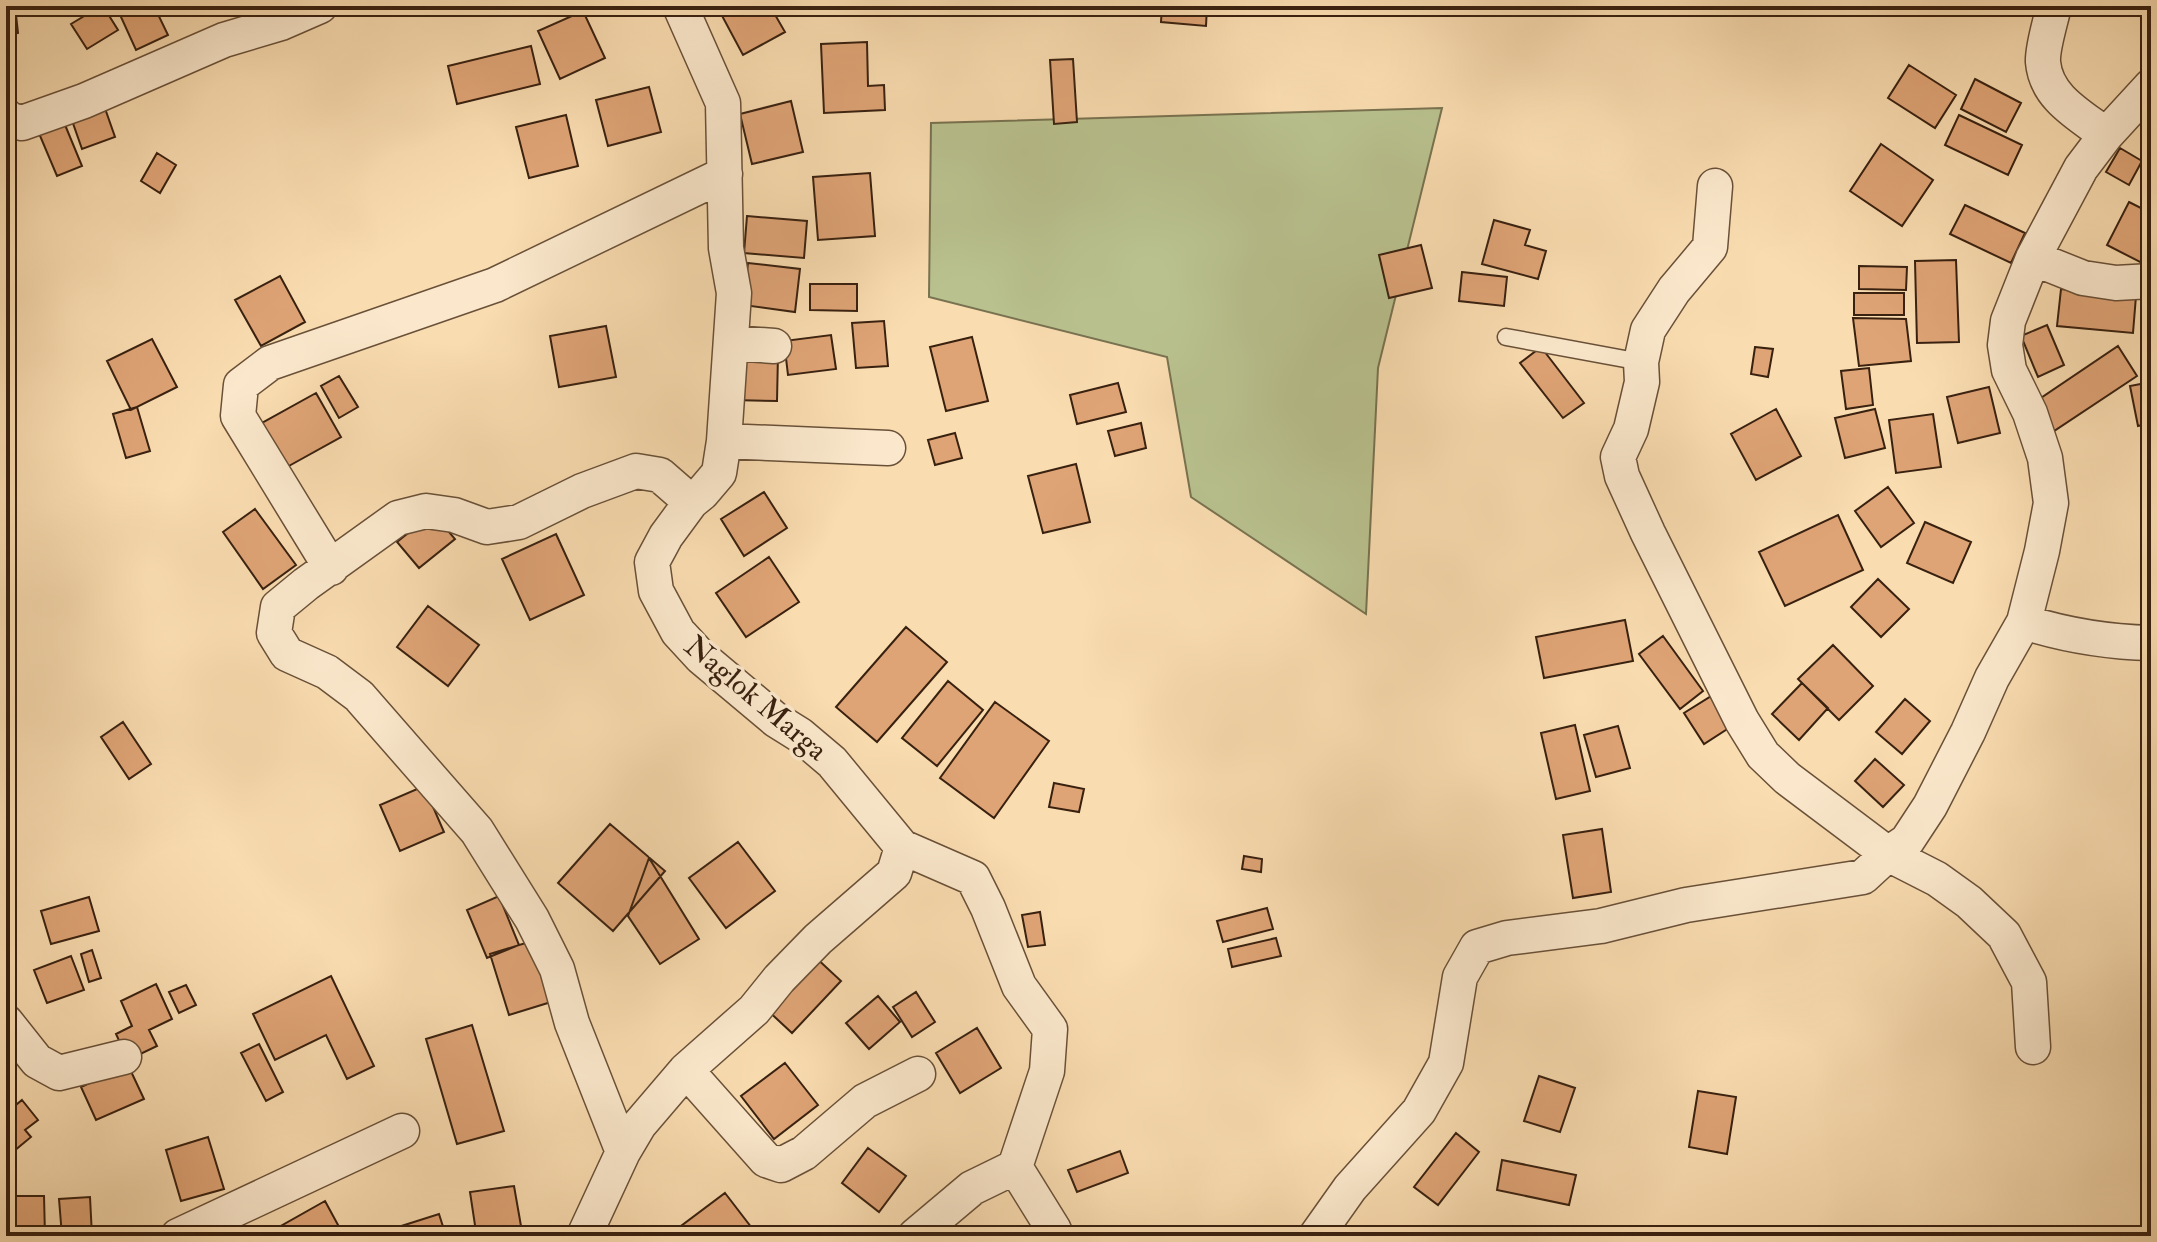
<svg xmlns="http://www.w3.org/2000/svg" width="2157" height="1242" viewBox="0 0 2157 1242" font-family="'IM FELL Double Pica',serif">
	<rect width="100%" height="100%" fill="#f9dcb0"/>
	<filter id="stains"><feTurbulence type="fractalNoise" baseFrequency=".0025" numOctaves="4"/><feColorMatrix values="0 0 0 0 .2 0 0 0 0 .09 0 0 0 0 .02 0 0 0 .5 -.17"/></filter>
	<radialGradient id="worn" r=".72"><stop offset=".6" stop-color="#630" stop-opacity="0"/><stop offset="1" stop-color="#630" stop-opacity=".3"/></radialGradient>
	<path fill="#b9c28f" stroke="#797250" stroke-width="2" d="M1442,108l-64,260 -12,246 -175,-117 -24,-140 -238,-60 2,-174z"/>
	<path fill="#dfa476" stroke="#392110" stroke-width="2" d="M6,6h9l3,27 -12,2z
		M101,6h2l15,24 -31,19 -16,-25z
		M116,6h38l14,29 -32,15z
		M732,6h38l15,26 -42,23 -23,-43z
		M813,6h66l1,5 -67,4z
		M1109,6h45l-1,9 -44,-6z
		M1162,6h45l-1,20 -45,-4z
		M583,11l22,47 -45,21 -22,-48z
		M867,42l1,44 16,-1 1,25 -61,3 -3,-69z
		M531,46l9,38 -83,20 -9,-38z
		M1073,59l4,63 -23,2 -4,-64z
		M1909,65l47,30 -21,33 -47,-30z
		M1975,79l46,24 -15,29 -45,-23z
		M649,87l12,45 -53,14 -12,-46z
		M101,97l14,40 -33,12 -14,-40z
		M791,101l12,51 -51,12 -12,-50z
		M566,115l12,51 -49,12 -13,-51z
		M1959,115l63,30 -14,30 -63,-30z
		M63,120l19,46 -25,10 -19,-45z
		M1881,144l52,36 -31,46 -52,-35z
		M2120,148l22,13 -13,24 -23,-13z
		M157,153l19,12 -16,28 -19,-12z
		M870,173l5,63 -57,4 -5,-63z
		M2129,202l22,11v37l-7,14 -37,-19z
		M1965,205l60,28 -14,30 -61,-29z
		M747,216l60,5 -3,37 -60,-5z
		M1494,220l36,10 -5,15 21,6 -8,28 -56,-15z
		M1421,245l11,43 -43,10 -10,-43z
		M1956,260l3,82 -42,1 -2,-82z
		M748,263l52,6 -5,43 -52,-7z
		M1859,266l48,1 -1,23 -47,-1z
		M1462,272l45,5 -3,29 -45,-5z
		M280,276l25,46 -44,24 -26,-46z
		M810,284h47v27l-47,-1z
		M2061,289l75,7 -3,37 -76,-7z
		M1854,293h50v22h-50z
		M1853,318l53,1 5,42 -52,5z
		M884,321l4,45 -32,2 -4,-45z
		M2047,325l17,40 -26,12 -17,-41z
		M606,326l10,51 -57,10 -9,-51z
		M831,335l5,34 -48,6 -4,-34z
		M972,337l16,64 -42,10 -16,-64z
		M152,339l25,48 -46,23 -24,-49z
		M2118,346l19,30 -86,57 -19,-29z
		M1541,347l43,56 -21,15 -43,-55z
		M1755,347l18,2 -5,28 -17,-3z
		M734,353l44,1 -1,47 -45,-1z
		M1869,368l4,37 -27,4 -5,-38z
		M339,376l19,31 -19,11 -18,-32z
		M2151,382v41l-13,3 -8,-40z
		M1118,383l8,29 -49,12 -7,-29z
		M1989,387l11,46 -42,10 -11,-46z
		M316,393l25,44 -54,30 -25,-44z
		M137,407l13,44 -24,7 -13,-44z
		M1776,409l25,47 -45,24 -25,-46z
		M1875,409l10,39 -40,10 -10,-40z
		M1933,414l8,53 -45,6 -7,-53z
		M1141,423l5,25 -31,8 -7,-25z
		M955,433l7,25 -27,7 -7,-25z
		M1076,464l14,58 -47,11 -15,-57z
		M1888,487l26,36 -33,24 -26,-36z
		M764,492l23,36 -43,28 -23,-37z
		M255,509l41,56 -33,24 -40,-57z
		M433,513l22,26 -36,29 -22,-26z
		M1838,515l25,55 -78,36 -26,-54z
		M1925,522l46,20 -18,41 -46,-20z
		M556,534l28,61 -54,25 -28,-61z
		M769,557l30,45 -53,35 -30,-44z
		M1878,579l31,30 -28,28 -30,-30z
		M428,606l51,39 -31,41 -51,-39z
		M1625,620l8,41 -89,17 -8,-41z
		M906,627l41,35 -70,80 -41,-35z
		M1663,636l40,55 -23,18 -41,-55z
		M1833,645l40,41 -34,34 -41,-41z
		M948,681l35,29 -46,56 -35,-28z
		M1802,683l26,25 -29,32 -27,-26z
		M1713,695l19,31 -28,18 -20,-31z
		M1905,699l25,22 -28,33 -26,-22z
		M995,702l54,39 -55,77 -54,-40z
		M123,722l28,42 -22,15 -28,-42z
		M1575,725l15,66 -34,8 -15,-66z
		M1618,726l12,42 -34,9 -12,-42z
		M1875,759l29,26 -21,22 -28,-26z
		M1054,783l30,6 -5,23 -30,-5z
		M424,786l20,46 -44,19 -20,-46z
		M610,824l55,47 -52,60 -55,-48z
		M1602,829l9,63 -38,6 -10,-63z
		M738,842l37,49 -49,37 -37,-50z
		M1244,856l18,3 -1,13 -19,-3z
		M649,858l50,81 -39,25 -32,-48z
		M499,896l20,49 -32,13 -20,-48z
		M89,897l10,34 -48,13 -10,-33z
		M1267,908l6,21 -50,13 -6,-21z
		M1040,912l5,33 -17,2 -6,-32z
		M1276,938l5,18 -49,11 -4,-18z
		M532,941l19,61 -42,13 -19,-61z
		M92,950l9,28 -12,4 -8,-28z
		M813,955l28,26 -49,52 -28,-26z
		M71,956l13,34 -37,13 -13,-33z
		M331,976l43,90 -27,13 -21,-44 -51,25 -22,-46z
		M156,984l16,35 -23,11 8,16 -29,14 -12,-26 16,-8 -11,-25z
		M186,985l10,20 -17,8 -10,-21z
		M916,992l19,30 -23,15 -19,-30z
		M878,996l22,26 -31,27 -23,-26z
		M472,1025l32,106 -47,13 -31,-105z
		M977,1028l24,40 -41,25 -24,-40z
		M259,1044l24,48 -17,9 -25,-48z
		M785,1063l33,42 -44,34 -33,-43z
		M128,1065l16,34 -48,21 -15,-33z
		M1539,1076l36,12 -15,44 -36,-11z
		M1698,1091l38,6 -9,57 -38,-7z
		M22,1100l16,20 -13,10 6,7 -17,14 -8,-10v-28z
		M1456,1133l23,19 -41,53 -24,-18z
		M208,1137l16,52 -43,12 -15,-51z
		M868,1148l38,28 -27,36 -37,-29z
		M1120,1151l8,22 -51,19 -9,-22z
		M1502,1160l74,15 -7,30 -72,-15z
		M514,1186l7,40 -45,6 -6,-40z
		M725,1193l33,43h-69l-8,-10z
		M6,1196h38l1,40h-39z
		M90,1197l2,39h-30l-3,-37z
		M325,1201l19,35h-70l-2,-5z
		M439,1214l7,22h-52l-2,-7z
		M1522,1229l33,1v6h-33z"/>
	<g fill="none" stroke-linecap="round" stroke-linejoin="round">
		<defs>
			<path id="service" d="M1506,337l135,25"/>
			<path id="minor" d="M2054,6c-3,14 -12,42 -11,56 3,36 37,53 63,73
				M6,116l1,3 15,4 62,-22 140,-61 57,-17 39,-17
				M1715,186l-5,61 -36,43 -26,40 -7,32 1,20 -11,47 -13,28 4,19 26,57 94,188 21,34 24,23 101,76 49,25 32,23 35,33 25,47 4,65
				M2033,258l50,20 33,5 35,-2
				M731,343l43,3
				M724,441l164,7
				M331,568l-93,-152 3,-31 29,-22 225,-78 230,-111
				M2024,622c41,13 84,20 127,21
				M902,847l71,31 15,30 31,78 31,43 -3,42 -32,96 39,63v6
				M6,1022l31,39 22,12 65,-16
				M686,1070l80,90 15,5 23,-12 61,-52 53,-27
				M623,1152l-51,-129 -15,-54 -25,-50 -55,-88 -118,-135 -32,-24 -40,-18 -13,-21 4,-26 28,-23 92,-66 28,-7 28,4 33,12 32,-5 63,-31 54,-20 24,4 31,27
				M178,1236l224,-105
				M584,1236l39,-84 16,-27 47,-55 68,-60 25,-31 39,-40 76,-66 8,-26 -70,-85 -32,-27 -24,-15 -75,-63 -23,-25 -22,-41 -4,-29 14,-26 25,-34 11,-9 17,-20 5,-32 10,-148 -8,-45 -3,-145 -43,-97
				M915,1236l57,-48 43,-21
				M1316,1236l34,-48 69,-77 27,-48 14,-86 17,-30 30,-9 94,-12 85,-21 177,-28 25,-23 19,-13 23,-35 38,-74 24,-54 32,-56 18,-71 9,-48 -6,-45 -15,-45 -21,-43 -4,-25 3,-24 25,-63 48,-90 25,-33 45,-49"/>
		</defs>
		<use href="#service" stroke="#695038" stroke-width="19"/>
		<use href="#minor" stroke="#695038" stroke-width="37"/>
		<use href="#service" stroke="#fbe8cc" stroke-width="16"/>
		<use href="#minor" stroke="#fbe8cc" stroke-width="34"/>
	</g>
	<g text-anchor="middle" dominant-baseline="central" stroke-width="7" stroke-linejoin="round" paint-order="stroke">
		<g font-size="30" fill="#392110" stroke="#fbe8cc">
			<text transform="translate(756 698) rotate(40)">Naglok Marga</text>
		</g>
	</g>
	<rect width="2157" height="1242" fill="none" stroke="#f9dcb0" stroke-width="32"/>
	<rect x="8" y="8" width="2141" height="1226" fill="none" stroke="#392110" stroke-width="4"/>
	<rect x="16" y="16" width="2125" height="1210" fill="none" stroke="#392110" stroke-width="2"/>
	<rect width="100%" height="100%" filter="url(#stains)"/>
	<rect width="100%" height="100%" fill="url(#worn)"/>
</svg>
